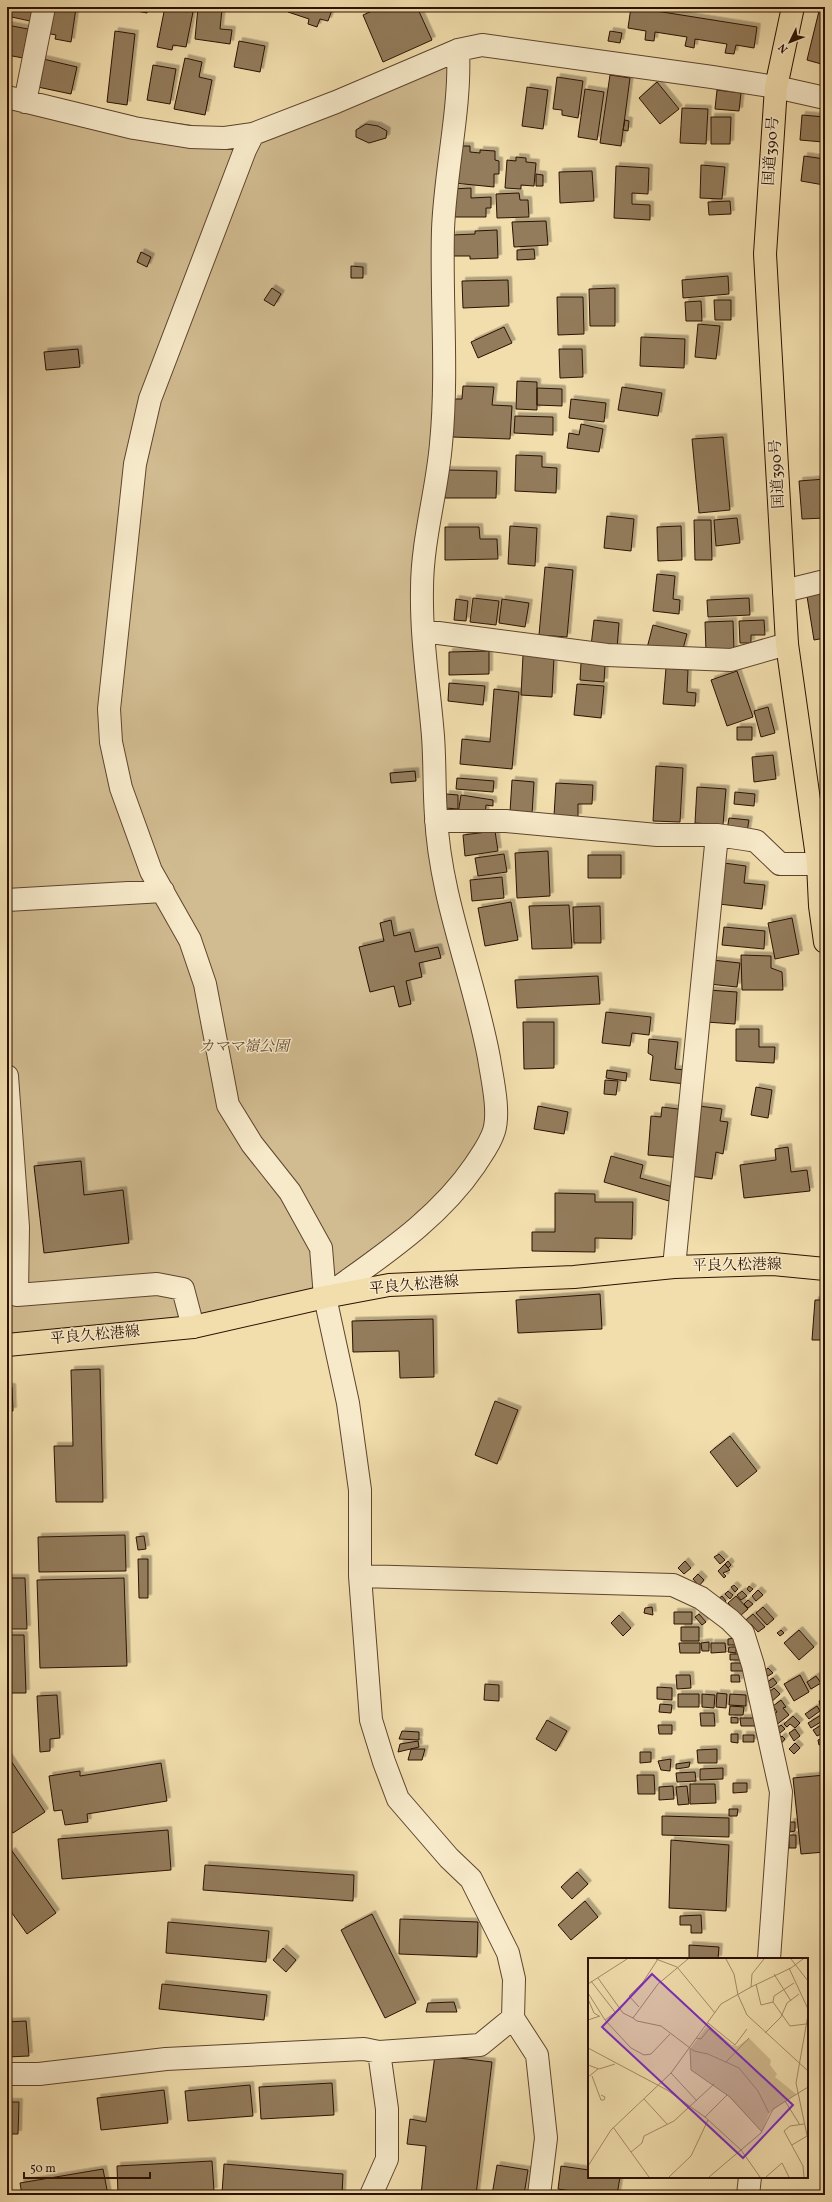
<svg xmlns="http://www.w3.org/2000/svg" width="832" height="2202" viewBox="0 0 832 2202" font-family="Vollkorn,'Noto Serif JP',serif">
	<defs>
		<filter id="shadow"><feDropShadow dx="3.5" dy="-3.5" stdDeviation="0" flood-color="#0004"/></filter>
	</defs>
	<rect width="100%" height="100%" fill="#f2dead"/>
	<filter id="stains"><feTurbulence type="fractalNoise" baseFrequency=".005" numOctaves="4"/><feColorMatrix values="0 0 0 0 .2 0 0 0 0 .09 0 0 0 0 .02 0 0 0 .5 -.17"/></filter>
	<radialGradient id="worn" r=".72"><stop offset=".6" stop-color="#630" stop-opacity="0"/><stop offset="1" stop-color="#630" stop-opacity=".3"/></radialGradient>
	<path fill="#d1bb90" stroke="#7f6649" d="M458,50l-35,581 13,190 59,306 -36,59 -126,91 1,18 -141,32 -186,9v-1239l18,5 228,32z"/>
	<path fill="#937c5b" stroke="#2d1102" filter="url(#shadow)" d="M7,7h26l-3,14 -23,-5z
		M50,7l26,1 -5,34 -16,-3 1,-4 -10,-2z
		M117,7h31l-1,6z
		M165,7h29l-8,40 -13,-2 -1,5 -15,-3z
		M198,7l24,2 -2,20 12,1 -2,14 -35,-5z
		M290,7h43l-5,14 -8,-2 -3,8 -9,-3 1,-5 -21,-7z
		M381,7h36l15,33 -49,22 -20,-47z
		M631,7l126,20 -3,21 -18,-3 -2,9 -9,-1 2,-9 -32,-5 -1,9 -9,-2 2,-9 -32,-5 -1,9 -9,-1 1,-9 -18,-3z
		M820,7h5v58l-18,-5z
		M7,25l21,4 -5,29 -16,-3z
		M115,31l20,3 -8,71 -20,-3z
		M610,31l12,2 -2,10 -12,-2z
		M239,41l26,5 -5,26 -26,-5z
		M39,58l38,9 -6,27 -38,-8z
		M185,58l17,4 -3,15 13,3 -7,35 -31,-6z
		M153,65l23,4 -6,35 -23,-4z
		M610,75l20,3 -9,68 -21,-3z
		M557,77l26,4 -5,37 -16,-3v-5l-9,-1z
		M657,82l22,27 -19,15 -21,-26z
		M527,87l21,3 -5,39 -21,-3z
		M585,89l19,3 -7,48 -19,-3z
		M717,90l24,3 -2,18 -24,-2z
		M682,108l26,1 -2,35 -26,-1z
		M802,115l23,2 -2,25 -23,-2z
		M711,117h20l-1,27h-19z
		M625,120l4,1 -1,10 -5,-1z
		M366,124l12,2 9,5 -1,7 -17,5 -13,-6v-7z
		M456,146h14v6l10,1v-3l15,1v9l4,1v13h-5v13l-40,-4z
		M804,156l21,3 -1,26 -23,-4z
		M516,157l10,1v4l10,1 -2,23 -13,-1v4l-16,-1 2,-28 9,1z
		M701,165l24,2 -3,32 -22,-1z
		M616,166l33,2 -1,26 -16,-1v11l18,1v15l-36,-2z
		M592,171l2,30 -34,2 -1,-31z
		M536,174l7,1v11h-7z
		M471,188v10l20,-1v11h-5v9h-33l-1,-28z
		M519,193l1,7h8l1,17 -32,1 -1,-24z
		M730,201l1,13 -22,1 -1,-13z
		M546,221l2,24 -34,2 -2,-25z
		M497,230l1,28 -28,1v-3h-18v-21l23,-1v-3z
		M534,249l1,10 -18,1v-10z
		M141,252l10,5 -4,10 -10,-5z
		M351,266l12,1v11h-12z
		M728,276l1,18 -46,4 -1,-18z
		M508,280l1,26 -46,2 -1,-27z
		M272,288l9,6 -7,12 -10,-6z
		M615,288v38h-25l-1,-37z
		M557,297h26l1,37 -26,1z
		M714,300h17v20h-16z
		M701,301l1,20h-16l-1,-19z
		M698,324l22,2 -4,33 -21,-2z
		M504,327l8,16 -34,15 -7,-16z
		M641,337l44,2 -1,29 -44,-2z
		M78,349l2,18 -34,3 -2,-18z
		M559,349h23l1,28 -23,1z
		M517,381l20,1v28l-21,-1z
		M463,386l31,1 -2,18 20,1 -2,33 -58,-2 2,-38h8z
		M622,387l40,6 -4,23 -40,-6z
		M537,388l25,1v17l-25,-1z
		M571,399l35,4 -2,19 -35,-4z
		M515,416l38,1v18l-39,-2z
		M581,424l22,5 -4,23 -32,-4 2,-15 10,2z
		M723,437l7,73 -31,3 -7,-74z
		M516,455l26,1v11l15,1 -1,25 -41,-2z
		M446,470l51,1 -1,27h-51z
		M825,479v39l-23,1 -3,-38z
		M607,516l27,3 -3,32 -27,-3z
		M737,518l3,25 -24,3 -2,-26z
		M694,520h17l1,40h-17z
		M510,526l27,2 -2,38 -27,-2z
		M681,526l1,34 -24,1 -1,-34z
		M445,527h34l1,12h17l1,20 -53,1z
		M545,567l28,3 -6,67 -28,-2z
		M657,574l18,2 -2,23 7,1 -1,14 -26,-3z
		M825,587v51l-11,2 -8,-50z
		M473,598l26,3 -3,24 -26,-3z
		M749,598l1,17 -42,2 -1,-17z
		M456,599l12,2 -2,20 -12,-1z
		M502,599l27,4 -4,24 -26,-4z
		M594,620l25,3 -2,26 -26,-3z
		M764,620l1,15h-14v8h-11l-1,-22z
		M733,621l1,30 -28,1 -1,-30z
		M653,625l34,9 -6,22 -34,-8z
		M489,651v23l-40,1v-23z
		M523,655l31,2 -2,40 -31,-2z
		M581,663l24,2 -1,17 -24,-2z
		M666,668l22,2 -1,22 9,1 -1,13 -32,-2z
		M737,671l16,46 -26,9 -16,-46z
		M449,683l36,3 -2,19 -35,-4z
		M577,684l27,2 -3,32 -27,-3z
		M494,689l25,3 -7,77 -52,-5 2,-25 28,3z
		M768,707l7,26 -14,4 -7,-26z
		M737,727h15v13h-15z
		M773,755l3,24 -22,3 -2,-25z
		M656,766l27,2 -3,54 -27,-1z
		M415,771l1,10 -25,2 -1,-10z
		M457,778l37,3 -1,11 -37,-3z
		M512,780l22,2 -2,32 -22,-2z
		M556,783l37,2 -1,19h-14v13l-24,-1z
		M697,787l29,2 -3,36 -28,-2z
		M735,792l20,2 -1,12 -20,-2z
		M446,794l12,1v14l-13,-1z
		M461,795l32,5v6l-7,-1 -1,12 -27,-3z
		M729,818l20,2 -2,12 -20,-2z
		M495,831l3,20 -33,5 -2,-21z
		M548,851l2,45 -33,2 -2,-45z
		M504,854l3,18 -29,4 -3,-18z
		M588,855h33v23h-33z
		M724,863l22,3 -2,17 21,2 -3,24 -43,-5z
		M502,877l2,21 -32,3 -2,-21z
		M511,902l7,38 -33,6 -7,-38z
		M569,905l3,43 -40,1 -3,-43z
		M600,906l1,37h-27l-1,-36z
		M792,918l7,36 -24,5 -7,-36z
		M391,920l3,16 16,-4 5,20 23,-5 3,11 -22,5 3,14 -16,4 5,23 -12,3 -5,-21 -24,6 -11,-45 25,-6 -4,-18z
		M724,927l41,4 -1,18 -42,-4z
		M741,955l30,1v12l11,4 1,18h-41z
		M712,960l28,3 -3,24 -28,-3z
		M598,976l2,28 -83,4 -2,-28z
		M708,990l29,2 -2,32 -29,-2z
		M606,1012l45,5 -2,18 -17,-2 -2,13 -28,-3z
		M523,1022h31v46l-30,1z
		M736,1029h23v18h16l-1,16 -38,-2z
		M649,1039l29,3 -3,27 11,1 -1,14 -35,-4 3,-24 -5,-3z
		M607,1070l20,3 -1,8 -20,-3z
		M605,1080l13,1 -2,14 -12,-1z
		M756,1087l16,3 -4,28 -17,-3z
		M538,1106l30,6 -4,22 -30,-5z
		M699,1106l23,3 -2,12 8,1 -5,32 -7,-2 -4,27 -22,-3z
		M662,1107l24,3 -4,48 -34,-3 3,-39 10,1z
		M788,1147l3,25 16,-2 3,21 -66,7 -4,-33 36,-5 -1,-11z
		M611,1156l32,9 -3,13 33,9 -4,14 -65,-19z
		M81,1161l3,34 39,-5 6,53 -85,10 -10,-87z
		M555,1193l40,1v8h38l-1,37 -37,-1v14l-63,-1v-19h23z
		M600,1294l2,35 -84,4 -2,-33z
		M815,1300h10v40h-13z
		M433,1319l1,58 -34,1 -1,-27 -46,1 -1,-31z
		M100,1369l3,133h-47l-2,-56h19l-2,-76z
		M7,1387h5l1,24h-6z
		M495,1401l23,9 -21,54 -22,-9z
		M730,1436l27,35 -20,16 -27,-35z
		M125,1535l1,36 -87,1 -1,-35z
		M144,1536l2,13 -8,1 -2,-13z
		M719,1554l6,6 -5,4 -6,-7z
		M138,1559h10v39h-9z
		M685,1561l6,7 -7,6 -6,-6z
		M728,1561l3,4 -3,3 -3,-4z
		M725,1564l5,6 -7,3 3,3 -2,2 -6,-7z
		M698,1574l6,6 -5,6 -6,-7z
		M7,1578h18l2,51h-20z
		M124,1578l3,88 -87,2 -3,-88z
		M734,1585l4,4 -3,3 -4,-5z
		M749,1586l4,3 -3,3 -3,-3z
		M758,1590l5,5 -7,6 -4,-5z
		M728,1591l5,4 -3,4 -5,-5z
		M742,1591l5,5 -6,4 -4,-5z
		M722,1596l4,5 -7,6 -4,-5z
		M736,1596l12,13 -8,7 -12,-13z
		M748,1600l5,4 -5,4 -4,-4z
		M652,1607l1,8 -9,-2 1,-5z
		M763,1607l11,12 -7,6 -11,-12z
		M674,1612h18v12h-18z
		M699,1614l7,8 -4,3 -7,-8z
		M753,1614l12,13 -7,5 -7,-8 -7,5 -4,-4z
		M619,1615l12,13 -8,8 -12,-13z
		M681,1627h18v14h-18z
		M781,1630l3,3 -4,3 -3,-3z
		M799,1630l15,17 -15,13 -15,-17z
		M7,1635h17l2,58h-19z
		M735,1638v7h-7v-6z
		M709,1642v9h-7l-1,-8z
		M679,1643h21v10h-20z
		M711,1643h14l1,9 -15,1z
		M729,1647h7v6l-8,-1z
		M730,1654h12v6h-12z
		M731,1663h14v8h-14z
		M768,1668l5,5 -5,3 -4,-5z
		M676,1675h14l1,13 -14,1z
		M731,1675h8l1,7h-9z
		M800,1675l9,17 -15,9 -10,-17z
		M816,1676l5,7 -10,6 -4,-7z
		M773,1678l4,5 -6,5 -5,-5z
		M485,1684l14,1v16l-15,-1z
		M657,1687l15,1v12l-15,-1z
		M774,1688l6,6 -11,10 -6,-7z
		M717,1693l10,1 -1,14 -10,-1z
		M678,1694h21v13h-21z
		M702,1694l13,1 -1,13 -12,-1z
		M730,1694l16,1v11l-17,-1z
		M57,1695l3,43 -10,1v12l-10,1 -3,-56z
		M825,1699v7l-4,2 -2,-7z
		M781,1700l5,7 -3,1 6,7 -14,11 -6,-8 8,-6 -4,-6z
		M660,1704l12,1 -1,8 -12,-1z
		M730,1706l14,1 -1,8h-14z
		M817,1706l3,5 -11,8 -4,-5z
		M700,1713h14l1,13h-14z
		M821,1715l3,5 -13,8 -3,-5z
		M793,1716l7,7 -5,5 -5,-4 -3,3 -3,-3z
		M731,1717l7,1v5h-7z
		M740,1718h20v8h-19z
		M547,1720l20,11 -11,20 -20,-12z
		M825,1723v9l-8,4 -4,-6z
		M658,1725h14v9h-13z
		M781,1725l4,4 -5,4 -4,-4z
		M795,1729l5,7 -6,5 -5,-8z
		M402,1731l17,1v8l-20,-1z
		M731,1734h7v9l-7,-1z
		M743,1735h11v7h-11z
		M782,1736l3,3 -5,6 -3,-4z
		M825,1737v6l-6,2 -1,-5z
		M418,1741l1,6 -21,5 2,-8z
		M795,1743l5,5 -6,6 -5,-5z
		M411,1749h14l-3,11h-14z
		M717,1749v14h-19l-1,-13z
		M640,1752h11v10l-11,1z
		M7,1755l38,57 -32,21 -6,-9z
		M671,1759l-1,12 -9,-1 -3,-9z
		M690,1762l-1,5 -13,2v-5z
		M161,1763l6,38 -80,13 1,8 -23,3 -3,-15 -8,1 -5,-35 31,-5v5z
		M723,1768v11l-23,1v-11z
		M695,1772l1,9 -19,1 -1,-9z
		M637,1775h17l1,19h-17z
		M825,1775v77l-24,2 -8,-76z
		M733,1783h14v9l-14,1z
		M690,1784h25l1,19 -26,1z
		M673,1786l1,13 -15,1v-13z
		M687,1786l2,18 -11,1 -2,-18z
		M729,1809h9l-1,7h-8z
		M662,1816l67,2v19l-67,-2z
		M790,1822h5v9l-5,1z
		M168,1830l3,40 -109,9 -4,-40z
		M789,1835h7v13h-7z
		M671,1840l58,5 -3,66 -57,-3z
		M12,1851l44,62 -29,21 -20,-28v-51z
		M205,1865l149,10 -1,26 -150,-11z
		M577,1872l11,12 -16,15 -11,-12z
		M585,1901l13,16 -27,23 -13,-15z
		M372,1914l44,89 -31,15 -44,-88z
		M701,1915l1,18h-11v-8h-11v-9z
		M400,1919l78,3 -1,35 -78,-3z
		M168,1922l101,9 -3,31 -100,-9z
		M689,1945l30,2 -1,12h-29z
		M283,1948l13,12 -10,12 -13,-12z
		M162,1984l105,11 -3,25 -105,-11z
		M454,2002l3,10h-31l2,-9z
		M26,2021l3,35 -22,1v-35z
		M435,2055l57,7 -16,133h-55l5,-49 -19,-2 3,-25 16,3z
		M332,2083l2,32 -73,4 -2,-32z
		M250,2085l3,31 -65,5 -3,-30z
		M164,2090l4,33 -67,7 -4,-32z
		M7,2102h12l-1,32h-11z
		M212,2161l2,30 -96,4 -1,-29z
		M224,2164l119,10 -1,21h-91l-29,-2z
		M497,2165l31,5 -4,25h-32z
		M561,2166l28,4v7h31l-3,18h-18l-41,-6z
		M103,2169l5,26h-86l-2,-12z"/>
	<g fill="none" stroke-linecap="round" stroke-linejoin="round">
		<defs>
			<path id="minor" d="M7,97l127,31 56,9 35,1 28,-4 83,-32 122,-52 24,-5 230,32 64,10 49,11
				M25,102l19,-95
				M784,591l41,-10
				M423,631l184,24 124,5 56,-16
				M436,821h70l151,14h60l27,4 12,2 24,23h45
				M7,900l156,-9
				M7,1076l11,151 -1,68 140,-11 26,5 10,38
				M674,1267l43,-432
				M325,1297c53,-39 112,-76 150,-132 7,-11 15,-21 19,-34 6,-20 -2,-53 -5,-73 -15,-81 -49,-159 -53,-242 -2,-26 -1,-53 -3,-80 -4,-49 -12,-97 -11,-147 0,-49 15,-97 19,-145 7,-72 0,-143 2,-214 2,-59 18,-122 15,-180
				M360,1576l313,9 28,13 29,22 13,13 10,32 28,127 -12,167
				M513,2018l24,37 9,83 -7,57
				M7,2074h32l127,-15 198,-10 15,3 101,-7 33,-27 1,-39 -6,-26 -37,-74 -22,-21 -51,-59 -14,-37 -13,-42 -11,-144v-86l-12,-87 -23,-106 -4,-49 -31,-56 -38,-48 -24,-39 -23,-121 -15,-44 -39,-69 -30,-83 -10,-46 -2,-33 26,-245 15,-65 95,-249 8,-16
				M371,2195l16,-36v-50l-8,-57
				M748,2195l2,-18"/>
			<path id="major" d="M7,1345l186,-18 132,-30 64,-12 185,-8 100,-10 99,-3 52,5"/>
			<path id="highway" d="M793,7l-17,80 -11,167 22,390 31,220 2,42 5,36"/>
		</defs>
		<use href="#minor" stroke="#5e442d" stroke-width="24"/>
		<use href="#major" stroke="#2d1102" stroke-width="24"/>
		<use href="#highway" stroke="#2d1102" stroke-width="24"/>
		<use href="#minor" stroke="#f7eaca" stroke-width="22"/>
		<use href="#major" stroke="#f2dead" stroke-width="22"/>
		<use href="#highway" stroke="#f2dead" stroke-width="22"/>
	</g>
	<g text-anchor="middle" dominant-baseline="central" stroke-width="3" stroke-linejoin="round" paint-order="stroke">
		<g font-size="15" fill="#2d1102" stroke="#f7eaca">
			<text transform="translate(772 151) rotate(-86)">国道390号</text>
			<text transform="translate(778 474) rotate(-93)">国道390号</text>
			<text transform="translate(737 1266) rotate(-1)">平良久松港線</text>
			<text transform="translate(414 1286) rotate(-5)">平良久松港線</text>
			<text transform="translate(95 1336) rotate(-5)">平良久松港線</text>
		</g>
		<g font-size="15" font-style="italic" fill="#664c34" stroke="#f7eaca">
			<text x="244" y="1047">カママ嶺公園</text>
		</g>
	</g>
	<g transform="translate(588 1958)">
		<rect width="220" height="220" fill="#f2dead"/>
		<path d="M120,67l24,20 6,1 11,-8 22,22 -1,5 7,9 -2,3 21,17 -27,19 -7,19 -35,-37 -36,-25 -1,-21z" fill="#d1bb90"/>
		<path fill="none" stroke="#a38c69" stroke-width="1" d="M68,1l21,8 38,46M100,1l-30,25 -25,34 4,3 24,5 33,25 14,3 31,14 19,23 11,22M138,1l8,15 4,21 9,20 61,56M203,1l17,22M201,10l19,41M186,16l17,27M10,20l25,35 10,5M3,23l24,31M206,25l-20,13 -1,6 17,24 16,-2M0,26l39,-25M168,26l5,21 12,-3M163,29l40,-19 12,-9M0,35l17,27 15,-11M0,41l6,14 5,3M51,49l-10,-11 14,-14 15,-23M220,57l-12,68 12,57M0,62l12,-4M17,62l26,28 13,7 7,-1 19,-20M120,65l27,22 12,-16M177,75l16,-16 6,-14 12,-9M108,80l5,1 8,-10 26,22M0,90l79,42 38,27 36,33 19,27M102,91l1,21 39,27 32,35M138,104l23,-24M0,107l11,4 16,-5M83,115l26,28M4,118l9,24h3l1,-3 -4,-2M0,119l10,-8M56,141l23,25M197,143l15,24M117,159l22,-22M25,169l36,50M204,187l15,-9M43,194l11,-9 2,-7 30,-15 40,-37M0,208l23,-36 60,-57 50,-69 30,-17 1,-13 12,-15M81,219l22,-21 17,-36M121,219l52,-44 12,-24 35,-22M178,219l16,-14 7,14M216,219l-1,-11 -19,-35 6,-5 14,-2"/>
		<path fill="#7b2cbf" fill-opacity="0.15" stroke="#7b2cbf" stroke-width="2" d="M64,16l141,131 -50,53 -141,-131z"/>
		<rect width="220" height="220" fill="none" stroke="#2d1102" stroke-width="2"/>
	</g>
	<rect width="832" height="2202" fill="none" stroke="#f2dead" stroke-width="24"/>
	<rect x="8" y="8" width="816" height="2186" fill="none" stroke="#2d1102" stroke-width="2"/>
	<rect x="12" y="12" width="808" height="2178" fill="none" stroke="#2d1102"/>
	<g transform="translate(790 42) rotate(227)" stroke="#f7eaca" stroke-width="3" paint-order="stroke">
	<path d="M0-3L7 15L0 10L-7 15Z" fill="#2d1102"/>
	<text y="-6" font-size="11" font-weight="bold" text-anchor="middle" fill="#2d1102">N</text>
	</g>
	<path d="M24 2172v6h126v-6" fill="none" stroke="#2d1102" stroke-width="2"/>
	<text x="30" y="2172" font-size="12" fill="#2d1102" stroke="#f7eaca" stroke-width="3" paint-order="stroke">50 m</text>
	<rect width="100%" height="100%" filter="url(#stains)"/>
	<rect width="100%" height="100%" fill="url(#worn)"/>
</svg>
